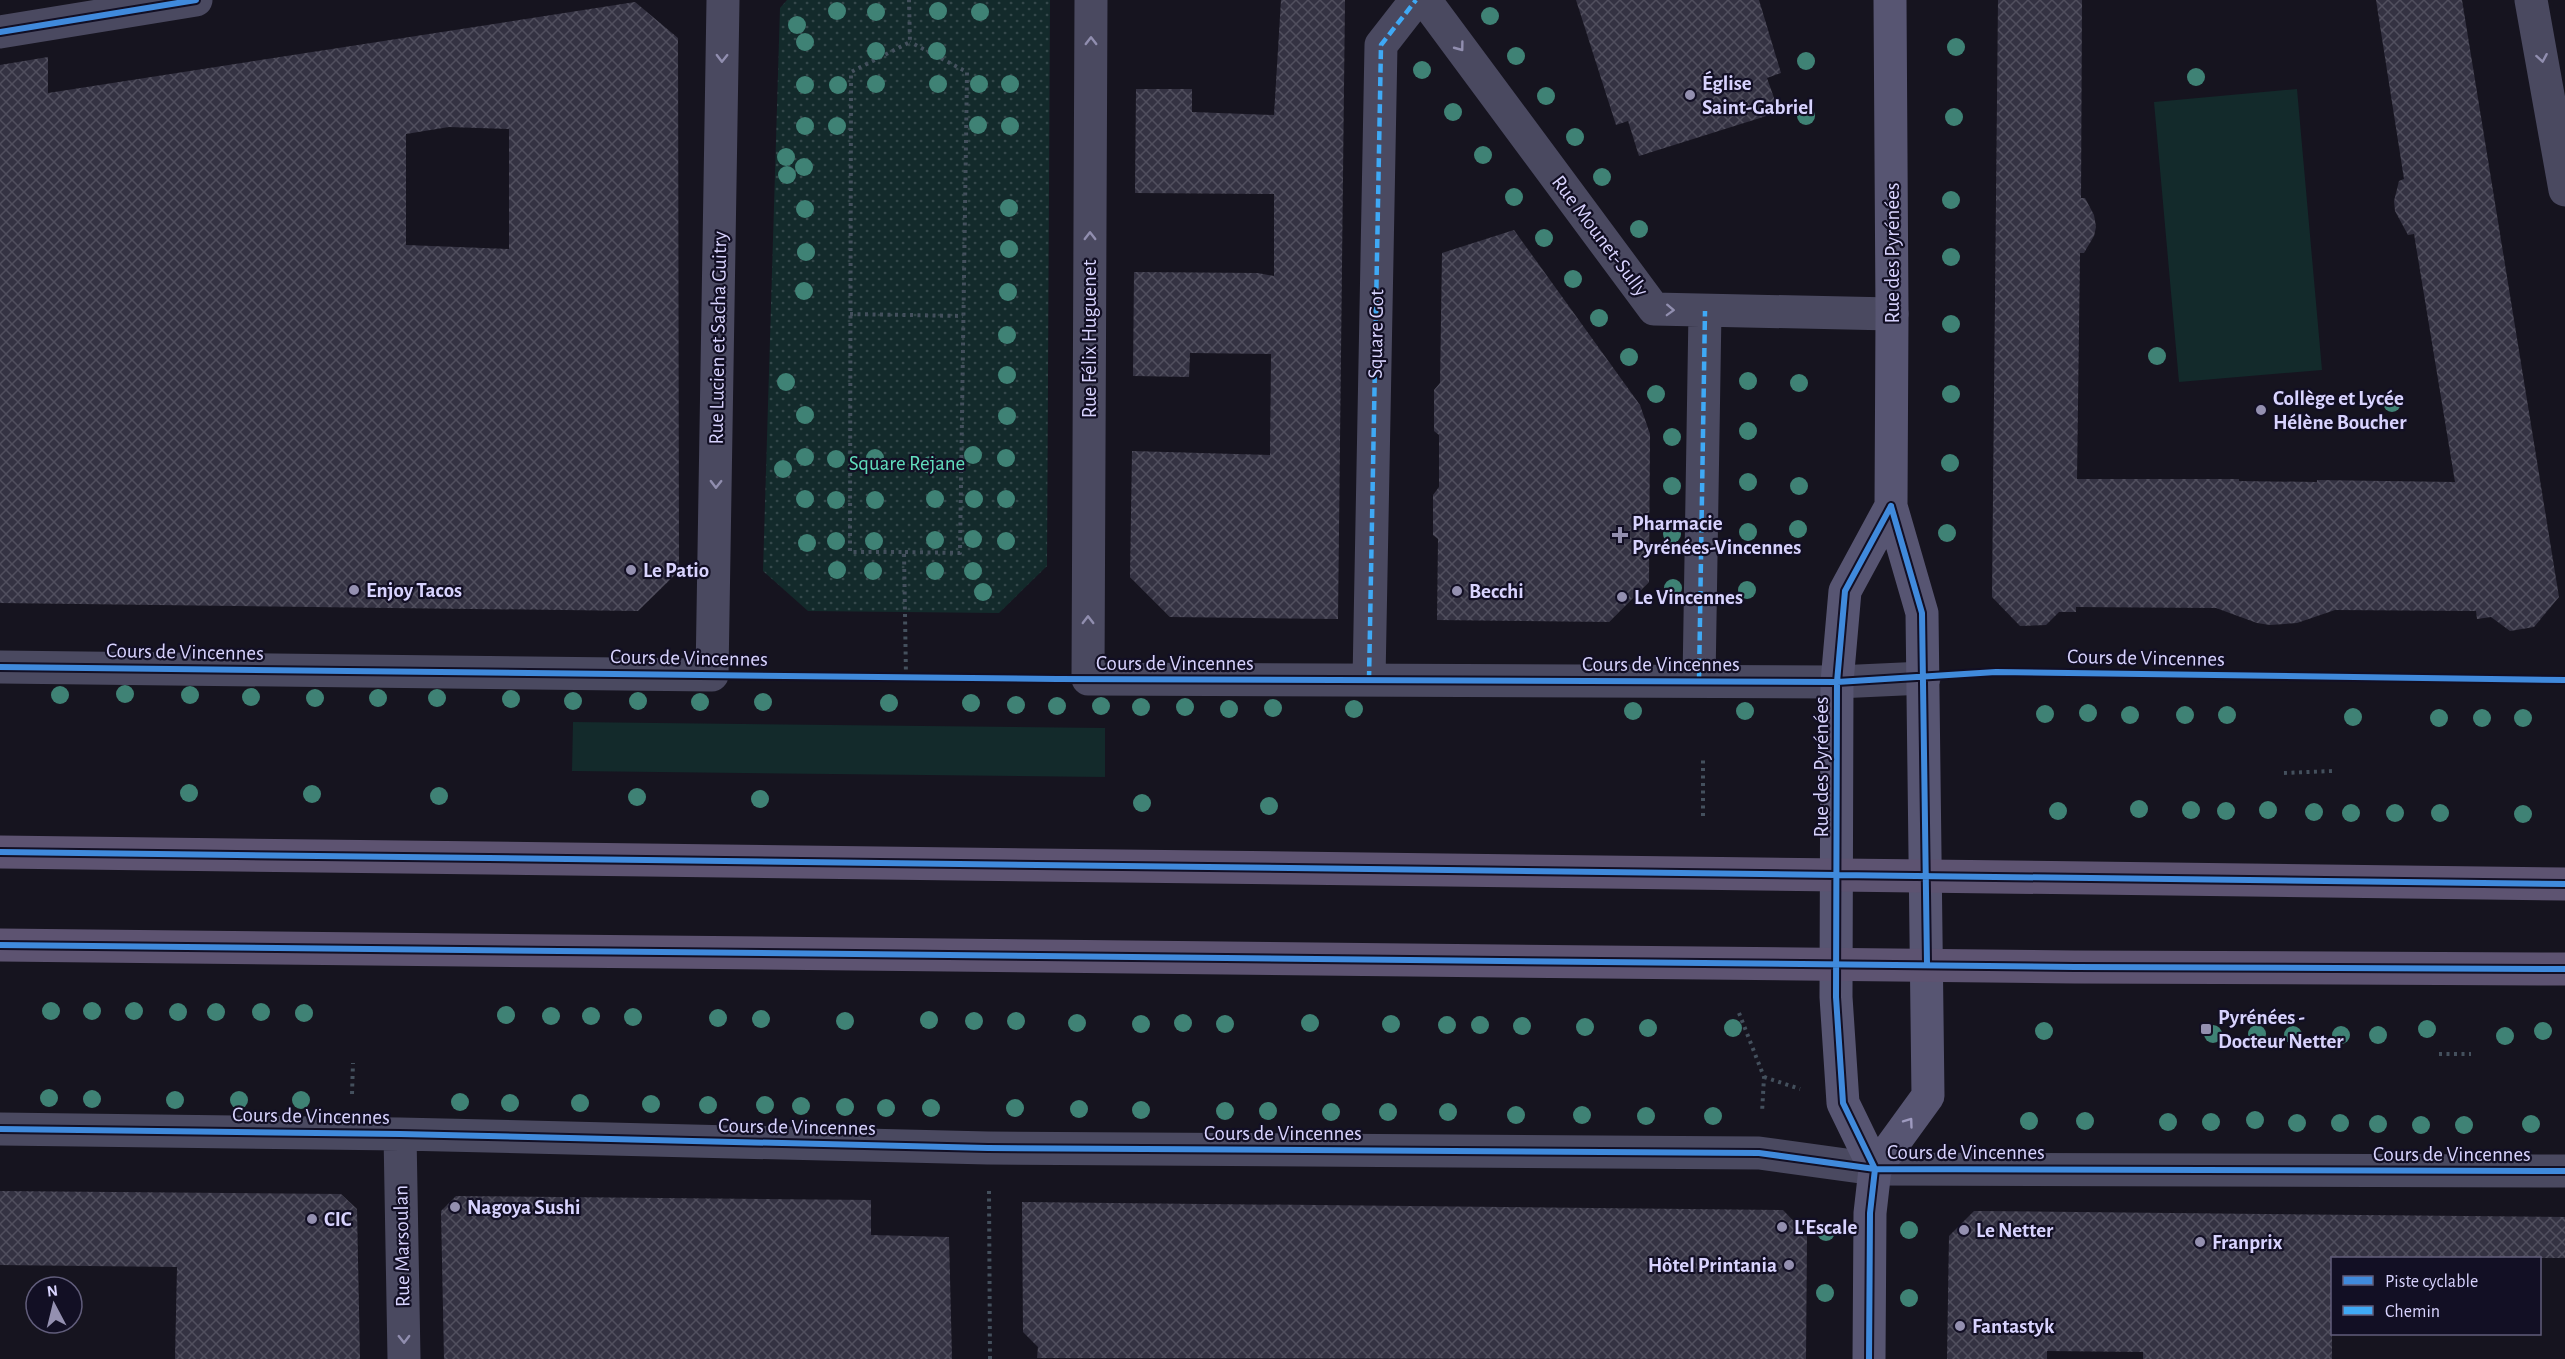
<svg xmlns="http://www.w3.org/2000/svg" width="2565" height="1359" viewBox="0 0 2565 1359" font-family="'Alegreya Sans',sans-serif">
	<defs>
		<pattern id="park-dots" width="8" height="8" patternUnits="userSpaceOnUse" patternTransform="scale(1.5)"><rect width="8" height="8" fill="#132a2b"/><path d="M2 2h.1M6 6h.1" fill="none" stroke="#35484b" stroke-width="1.8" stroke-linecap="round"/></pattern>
		<pattern id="building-cross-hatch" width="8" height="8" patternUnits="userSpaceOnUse" patternTransform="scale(1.5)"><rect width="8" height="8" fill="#343242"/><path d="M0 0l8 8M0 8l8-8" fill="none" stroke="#514f5e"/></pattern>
	</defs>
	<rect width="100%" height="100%" fill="#16141f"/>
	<path fill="#132a2b" d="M2297,89l25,281 -143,12 -25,-280z
		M573,722l532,6v49l-533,-6z"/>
	<path fill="url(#park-dots)" d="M787,0h263l-3,566 -48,47 -191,-2 -45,-40 17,-563z"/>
	<path fill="url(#building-cross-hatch)" fill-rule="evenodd" d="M1281,0h64l-7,619 -168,-2 -40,-40 2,-126 138,4 1,-101 -81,-1 -1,24 -56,-1 1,-104 124,1 16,3v-82l-139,-1 1,-104h56v23l82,3z
		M1576,0h183l22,73 -14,5 12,34 -140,44 -11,-35 -12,4z
		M1998,0h84l-1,198h4l9,17 2,12 -2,9 -10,17h-4l-3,226h162v2l78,1v-2l138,2 -41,-248 -6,1 -13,-24 -1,-10 5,-20 5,-2 -28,-179h86l97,597 -25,30 -24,4 -19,-14 -14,2 -1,-8 -141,-1 -38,13 -27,2 -13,-2 -41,-15 -140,-1v5h-17l-13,13 -26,1 -28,-29z
		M635,2l43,36 1,533 -41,40 -638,-8v-538l48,-8v36zM449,127l60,2v120l-103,-4v-111z
		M1514,230l126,175 10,29 -1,148 -40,40 -172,-2 1,-81 -5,-4v-40l6,-8v-52l-5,-4v-41l6,-7 2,-130z
		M0,1191l341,3 16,15 3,150h-185l2,-92 -177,-2z
		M456,1196l415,4v35l78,2 3,122h-508l-3,-148z
		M1022,1202l761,8 24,25 -1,124 -769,-1 1,-11 -15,-15z
		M1974,1211l591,6v41h-233v101h-189v-7l-96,-1v8h-100l2,-123z"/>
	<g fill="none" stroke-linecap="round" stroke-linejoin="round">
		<path stroke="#44505d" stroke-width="4" stroke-dasharray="3 4.5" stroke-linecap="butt" d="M850,314l113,2
			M905,552l55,1 7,-481 -57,-30
			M906,677l-2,-125h-54l1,-480 59,-30 -1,-42
			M2284,773l48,-2
			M1703,816v-59
			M1739,1013l25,64 -2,36
			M2439,1054h32
			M1764,1077l36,12
			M352,1094l1,-31
			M989,1191l1,168"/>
		<path stroke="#4a4960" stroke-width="33" d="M1091,0l-3,679 749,3 87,-4
			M1425,0l229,309 238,5
			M2531,0l34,190
			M0,32l196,-32
			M0,667l712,8 11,-675
			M1369,680l12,-635 35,-45
			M1699,681l6,-370
			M0,1129l400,5 588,14 771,5 116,16 690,2
			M400,1134l4,225"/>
		<path stroke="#575572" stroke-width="33" d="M1875,1169l-32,-66 -7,-106 1,-315 8,-91 46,-85
			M1869,1359l1,-146 5,-44 53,-73 -6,-483 -31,-107 1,-192 -2,-314"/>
		<path stroke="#5d5371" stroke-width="33" d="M0,852l2565,32
			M0,945l2075,22 490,2"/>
		<path stroke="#3fa9f5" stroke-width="4.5" stroke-dasharray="9 4.5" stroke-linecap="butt" d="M1369,680l12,-635 35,-45
			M1699,681l6,-370"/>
		<defs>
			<path id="cycleway" d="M0,32l196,-32
				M1891,506l31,107 5,350
				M0,667l1057,12 780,3 159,-10 569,8
				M0,852l2565,32
				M0,945l2075,22 490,2
				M0,1129l400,5 588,14 771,5 116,16 690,2
				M1869,1359l1,-146 5,-44 -32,-66 -7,-106 1,-315 8,-91 46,-85"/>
		</defs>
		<use href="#cycleway" stroke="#120f24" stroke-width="10"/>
		<use href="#cycleway" stroke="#408adc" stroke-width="6"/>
	</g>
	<g fill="#3f8275">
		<circle cx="837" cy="11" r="9"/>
		<circle cx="938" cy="11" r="9"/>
		<circle cx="876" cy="12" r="9"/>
		<circle cx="980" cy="12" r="9"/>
		<circle cx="1490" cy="16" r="9"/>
		<circle cx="797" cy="25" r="9"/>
		<circle cx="805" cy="42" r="9"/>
		<circle cx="1956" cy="47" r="9"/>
		<circle cx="876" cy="51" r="9"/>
		<circle cx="937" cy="51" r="9"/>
		<circle cx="1516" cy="56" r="9"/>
		<circle cx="1806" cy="61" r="9"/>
		<circle cx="1422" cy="70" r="9"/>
		<circle cx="2196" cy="77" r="9"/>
		<circle cx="876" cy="84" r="9"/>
		<circle cx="938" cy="84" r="9"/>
		<circle cx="979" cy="84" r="9"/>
		<circle cx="1010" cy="84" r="9"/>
		<circle cx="805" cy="85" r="9"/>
		<circle cx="838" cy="85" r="9"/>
		<circle cx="1546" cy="96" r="9"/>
		<circle cx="1453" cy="112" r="9"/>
		<circle cx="1806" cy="116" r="9"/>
		<circle cx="1954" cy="117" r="9"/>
		<circle cx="978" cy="125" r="9"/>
		<circle cx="805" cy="126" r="9"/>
		<circle cx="837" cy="126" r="9"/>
		<circle cx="1010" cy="126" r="9"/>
		<circle cx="1575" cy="137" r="9"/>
		<circle cx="1483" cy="155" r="9"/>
		<circle cx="786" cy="157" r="9"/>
		<circle cx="804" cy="167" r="9"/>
		<circle cx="787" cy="175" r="9"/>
		<circle cx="1602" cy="177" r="9"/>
		<circle cx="1514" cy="197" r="9"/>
		<circle cx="1951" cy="200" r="9"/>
		<circle cx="1009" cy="208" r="9"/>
		<circle cx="805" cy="209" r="9"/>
		<circle cx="1639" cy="229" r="9"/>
		<circle cx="1544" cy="238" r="9"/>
		<circle cx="1009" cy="249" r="9"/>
		<circle cx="806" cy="252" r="9"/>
		<circle cx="1951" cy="257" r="9"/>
		<circle cx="1573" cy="279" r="9"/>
		<circle cx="804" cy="291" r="9"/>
		<circle cx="1008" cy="292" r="9"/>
		<circle cx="1599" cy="318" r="9"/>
		<circle cx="1951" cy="324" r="9"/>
		<circle cx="1007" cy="335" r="9"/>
		<circle cx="2157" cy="356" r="9"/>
		<circle cx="1629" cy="357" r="9"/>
		<circle cx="1007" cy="375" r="9"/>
		<circle cx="1748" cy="381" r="9"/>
		<circle cx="786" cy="382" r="9"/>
		<circle cx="1799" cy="383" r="9"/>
		<circle cx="1656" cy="394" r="9"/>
		<circle cx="1951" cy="394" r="9"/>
		<circle cx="2392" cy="403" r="9"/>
		<circle cx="805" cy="415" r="9"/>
		<circle cx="1007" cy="416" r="9"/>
		<circle cx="1748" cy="431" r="9"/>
		<circle cx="1672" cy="437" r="9"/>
		<circle cx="973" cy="455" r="9"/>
		<circle cx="805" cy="457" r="9"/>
		<circle cx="875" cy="458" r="9"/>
		<circle cx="1006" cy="458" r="9"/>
		<circle cx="836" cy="459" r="9"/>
		<circle cx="1950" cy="463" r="9"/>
		<circle cx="930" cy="465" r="9"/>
		<circle cx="783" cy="469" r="9"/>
		<circle cx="1748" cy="482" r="9"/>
		<circle cx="1672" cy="486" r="9"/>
		<circle cx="1799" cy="486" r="9"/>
		<circle cx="805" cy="499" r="9"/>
		<circle cx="935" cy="499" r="9"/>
		<circle cx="974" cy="499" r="9"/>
		<circle cx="1006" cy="499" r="9"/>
		<circle cx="836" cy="500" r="9"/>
		<circle cx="875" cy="500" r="9"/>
		<circle cx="1798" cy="529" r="9"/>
		<circle cx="1748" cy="532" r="9"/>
		<circle cx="1947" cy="533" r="9"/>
		<circle cx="1672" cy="534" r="9"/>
		<circle cx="973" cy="539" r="9"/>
		<circle cx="935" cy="540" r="9"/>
		<circle cx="836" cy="541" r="9"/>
		<circle cx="874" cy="541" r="9"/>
		<circle cx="1006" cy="541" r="9"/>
		<circle cx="807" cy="543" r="9"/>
		<circle cx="837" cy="570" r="9"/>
		<circle cx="873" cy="571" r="9"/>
		<circle cx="935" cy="571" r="9"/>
		<circle cx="973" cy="571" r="9"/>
		<circle cx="1673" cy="588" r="9"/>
		<circle cx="1747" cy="590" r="9"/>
		<circle cx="983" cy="592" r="9"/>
		<circle cx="125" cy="694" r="9"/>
		<circle cx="60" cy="695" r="9"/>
		<circle cx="190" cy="695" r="9"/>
		<circle cx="251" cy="697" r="9"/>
		<circle cx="315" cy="698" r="9"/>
		<circle cx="378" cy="698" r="9"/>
		<circle cx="437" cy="698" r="9"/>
		<circle cx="511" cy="699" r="9"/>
		<circle cx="573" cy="701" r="9"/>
		<circle cx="638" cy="701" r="9"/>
		<circle cx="700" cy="702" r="9"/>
		<circle cx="763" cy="702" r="9"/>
		<circle cx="889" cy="703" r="9"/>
		<circle cx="971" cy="703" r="9"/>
		<circle cx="1016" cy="705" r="9"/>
		<circle cx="1057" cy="706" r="9"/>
		<circle cx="1101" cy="706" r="9"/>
		<circle cx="1141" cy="707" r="9"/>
		<circle cx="1185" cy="707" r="9"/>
		<circle cx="1273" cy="708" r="9"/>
		<circle cx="1229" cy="709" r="9"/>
		<circle cx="1354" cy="709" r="9"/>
		<circle cx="1633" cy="711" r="9"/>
		<circle cx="1745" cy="711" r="9"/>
		<circle cx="2088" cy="713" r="9"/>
		<circle cx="2045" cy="714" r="9"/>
		<circle cx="2130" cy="715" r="9"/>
		<circle cx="2185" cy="715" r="9"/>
		<circle cx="2227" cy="715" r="9"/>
		<circle cx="2353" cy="717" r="9"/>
		<circle cx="2439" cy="718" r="9"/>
		<circle cx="2482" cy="718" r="9"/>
		<circle cx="2523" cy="718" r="9"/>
		<circle cx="189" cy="793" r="9"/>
		<circle cx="312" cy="794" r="9"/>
		<circle cx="439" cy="796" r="9"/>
		<circle cx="637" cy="797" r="9"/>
		<circle cx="760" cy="799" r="9"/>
		<circle cx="1142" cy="803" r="9"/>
		<circle cx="1269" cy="806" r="9"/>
		<circle cx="2139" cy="809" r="9"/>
		<circle cx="2191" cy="810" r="9"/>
		<circle cx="2268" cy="810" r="9"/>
		<circle cx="2058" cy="811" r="9"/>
		<circle cx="2226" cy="811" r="9"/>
		<circle cx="2314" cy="812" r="9"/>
		<circle cx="2351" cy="813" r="9"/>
		<circle cx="2395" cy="813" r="9"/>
		<circle cx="2440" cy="813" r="9"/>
		<circle cx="2523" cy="814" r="9"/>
		<circle cx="51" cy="1011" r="9"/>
		<circle cx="92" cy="1011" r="9"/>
		<circle cx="134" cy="1011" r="9"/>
		<circle cx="178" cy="1012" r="9"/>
		<circle cx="216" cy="1012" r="9"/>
		<circle cx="261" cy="1012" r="9"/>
		<circle cx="304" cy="1013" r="9"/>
		<circle cx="506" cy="1015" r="9"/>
		<circle cx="551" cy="1016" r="9"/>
		<circle cx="591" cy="1016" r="9"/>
		<circle cx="633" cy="1017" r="9"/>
		<circle cx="718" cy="1018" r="9"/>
		<circle cx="761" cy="1019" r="9"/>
		<circle cx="929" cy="1020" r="9"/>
		<circle cx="845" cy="1021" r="9"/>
		<circle cx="974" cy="1021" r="9"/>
		<circle cx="1016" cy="1021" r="9"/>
		<circle cx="1077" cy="1023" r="9"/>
		<circle cx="1183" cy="1023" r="9"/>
		<circle cx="1310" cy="1023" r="9"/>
		<circle cx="1141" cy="1024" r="9"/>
		<circle cx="1225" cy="1024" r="9"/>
		<circle cx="1391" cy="1024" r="9"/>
		<circle cx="1447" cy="1025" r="9"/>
		<circle cx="1480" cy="1025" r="9"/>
		<circle cx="1522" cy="1026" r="9"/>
		<circle cx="1585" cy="1027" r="9"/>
		<circle cx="1648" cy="1028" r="9"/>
		<circle cx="1733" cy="1028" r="9"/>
		<circle cx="2427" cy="1029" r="9"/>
		<circle cx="2044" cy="1031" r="9"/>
		<circle cx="2543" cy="1031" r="9"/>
		<circle cx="2213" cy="1034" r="9"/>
		<circle cx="2257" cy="1034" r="9"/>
		<circle cx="2293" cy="1035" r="9"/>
		<circle cx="2341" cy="1035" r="9"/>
		<circle cx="2378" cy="1035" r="9"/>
		<circle cx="2505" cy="1036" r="9"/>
		<circle cx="49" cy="1098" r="9"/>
		<circle cx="92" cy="1099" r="9"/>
		<circle cx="175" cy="1100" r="9"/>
		<circle cx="239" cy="1100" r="9"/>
		<circle cx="301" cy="1100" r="9"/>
		<circle cx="460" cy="1102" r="9"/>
		<circle cx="510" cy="1103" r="9"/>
		<circle cx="580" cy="1103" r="9"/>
		<circle cx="651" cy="1104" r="9"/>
		<circle cx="708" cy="1105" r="9"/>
		<circle cx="765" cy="1105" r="9"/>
		<circle cx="801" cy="1106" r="9"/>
		<circle cx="845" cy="1107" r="9"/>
		<circle cx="886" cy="1108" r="9"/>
		<circle cx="931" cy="1108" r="9"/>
		<circle cx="1015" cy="1108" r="9"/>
		<circle cx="1079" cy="1109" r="9"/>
		<circle cx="1141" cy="1110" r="9"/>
		<circle cx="1225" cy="1111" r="9"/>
		<circle cx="1268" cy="1111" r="9"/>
		<circle cx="1331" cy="1112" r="9"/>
		<circle cx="1388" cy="1112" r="9"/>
		<circle cx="1448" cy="1112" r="9"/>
		<circle cx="1516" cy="1115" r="9"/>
		<circle cx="1582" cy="1115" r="9"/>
		<circle cx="1646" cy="1116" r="9"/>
		<circle cx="1713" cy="1116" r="9"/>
		<circle cx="2255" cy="1120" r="9"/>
		<circle cx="2029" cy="1121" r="9"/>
		<circle cx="2085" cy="1121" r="9"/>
		<circle cx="2168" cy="1122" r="9"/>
		<circle cx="2211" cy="1122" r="9"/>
		<circle cx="2297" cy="1123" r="9"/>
		<circle cx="2340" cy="1123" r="9"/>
		<circle cx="2378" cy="1124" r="9"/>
		<circle cx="2531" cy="1124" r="9"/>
		<circle cx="2421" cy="1125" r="9"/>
		<circle cx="2464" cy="1125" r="9"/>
		<circle cx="1909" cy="1230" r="9"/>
		<circle cx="1826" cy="1232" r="9"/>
		<circle cx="1825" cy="1293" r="9"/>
		<circle cx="1909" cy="1298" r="9"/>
	</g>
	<defs><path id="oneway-chevron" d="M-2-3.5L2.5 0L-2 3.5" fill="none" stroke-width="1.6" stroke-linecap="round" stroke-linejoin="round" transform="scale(1.5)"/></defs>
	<g stroke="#918eaf">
		<use href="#oneway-chevron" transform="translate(1091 41) rotate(-90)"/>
		<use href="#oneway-chevron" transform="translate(1460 47) rotate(53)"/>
		<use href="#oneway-chevron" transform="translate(722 58) rotate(91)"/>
		<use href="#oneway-chevron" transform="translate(2542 58) rotate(80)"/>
		<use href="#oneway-chevron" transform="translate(1090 236) rotate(-90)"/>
		<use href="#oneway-chevron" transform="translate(1670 310) rotate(2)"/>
		<use href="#oneway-chevron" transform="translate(716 484) rotate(91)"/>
		<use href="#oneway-chevron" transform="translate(1088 620) rotate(-90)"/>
		<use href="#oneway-chevron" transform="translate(404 1339) rotate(89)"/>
	</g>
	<use stroke="#9e9abf" href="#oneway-chevron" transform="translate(1909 1122) rotate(-54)"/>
	<g fill="#9490b0" stroke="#120f24" stroke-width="2">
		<circle cx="1690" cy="95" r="6"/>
		<circle cx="2261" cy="410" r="6"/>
		<path d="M1617 526h6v6h6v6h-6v6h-6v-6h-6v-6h6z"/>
		<circle cx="631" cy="570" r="6"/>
		<circle cx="354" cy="590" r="6"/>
		<circle cx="1457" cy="591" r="6"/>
		<circle cx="1622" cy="597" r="6"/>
		<rect x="2200" y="1023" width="12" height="12" rx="3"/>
		<circle cx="455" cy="1207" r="6"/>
		<circle cx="312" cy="1219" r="6"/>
		<circle cx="1782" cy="1227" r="6"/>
		<circle cx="1964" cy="1230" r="6"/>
		<circle cx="2200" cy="1242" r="6"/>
		<circle cx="1789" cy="1265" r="6"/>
		<circle cx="1960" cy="1326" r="6"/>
	</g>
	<g text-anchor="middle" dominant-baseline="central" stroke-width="4.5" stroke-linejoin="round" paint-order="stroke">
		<g font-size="21" font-weight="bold" fill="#d8d3fe" stroke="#120f24" text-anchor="start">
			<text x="1702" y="83">Église<tspan x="1702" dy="24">Saint-Gabriel</tspan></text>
			<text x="2273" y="398">Collège et Lycée<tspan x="2273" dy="24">Hélène Boucher</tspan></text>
			<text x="1632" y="523">Pharmacie<tspan x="1632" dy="24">Pyrénées-Vincennes</tspan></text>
			<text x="643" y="570">Le Patio</text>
			<text x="366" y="590">Enjoy Tacos</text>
			<text x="1469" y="591">Becchi</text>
			<text x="1634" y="597">Le Vincennes</text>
			<text x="2218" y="1017">Pyrénées -<tspan x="2218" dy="24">Docteur Netter</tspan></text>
			<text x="467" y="1207">Nagoya Sushi</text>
			<text x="324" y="1219">CIC</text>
			<text x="1794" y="1227">L'Escale</text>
			<text x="1976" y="1230">Le Netter</text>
			<text x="2212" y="1242">Franprix</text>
			<text x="1777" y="1265" text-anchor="end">Hôtel Printania</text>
			<text x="1972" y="1326">Fantastyk</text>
		</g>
		<g font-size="21" fill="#d8d3fe" stroke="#120f24">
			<text transform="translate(1600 236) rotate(53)">Rue Mounet-Sully</text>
			<text transform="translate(1892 253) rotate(-90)">Rue des Pyrénées</text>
			<text transform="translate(1376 334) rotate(-89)">Square Got</text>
			<text transform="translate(718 338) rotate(-89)">Rue Lucien et Sacha Guitry</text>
			<text transform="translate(1089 339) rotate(-90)">Rue Félix Huguenet</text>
			<text transform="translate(185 652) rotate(1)">Cours de Vincennes</text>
			<text transform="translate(689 658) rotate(1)">Cours de Vincennes</text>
			<text transform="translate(2146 658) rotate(1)">Cours de Vincennes</text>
			<text x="1175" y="663">Cours de Vincennes</text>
			<text x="1661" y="664">Cours de Vincennes</text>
			<text transform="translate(1821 767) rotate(-90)">Rue des Pyrénées</text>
			<text transform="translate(311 1116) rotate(1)">Cours de Vincennes</text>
			<text transform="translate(797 1127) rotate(1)">Cours de Vincennes</text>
			<text x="1283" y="1133">Cours de Vincennes</text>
			<text x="1966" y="1152">Cours de Vincennes</text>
			<text x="2452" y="1154">Cours de Vincennes</text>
			<text transform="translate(402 1246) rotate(-91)">Rue Marsoulan</text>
		</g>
		<g font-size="21" fill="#61dcbc" stroke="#120f24">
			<text x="907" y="463">Square Rejane</text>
		</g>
	</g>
	<rect x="2331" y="1257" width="210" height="78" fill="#120f24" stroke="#615d7b" stroke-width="1.5"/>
	<rect x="2343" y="1276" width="30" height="9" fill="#408adc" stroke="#615d7b" stroke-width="1.5"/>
	<text x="2385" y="1287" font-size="18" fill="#d8d3fe">Piste cyclable</text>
	<rect x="2343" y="1306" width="30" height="9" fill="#3fa9f5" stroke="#615d7b" stroke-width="1.5"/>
	<text x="2385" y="1317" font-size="18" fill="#d8d3fe">Chemin</text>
	<g transform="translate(54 1305) rotate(353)"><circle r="28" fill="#120f24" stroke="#615d7b" stroke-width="1.5"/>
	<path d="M0-4.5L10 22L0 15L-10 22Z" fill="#9490b0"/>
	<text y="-9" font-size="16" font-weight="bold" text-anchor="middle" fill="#d8d3fe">N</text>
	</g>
</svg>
